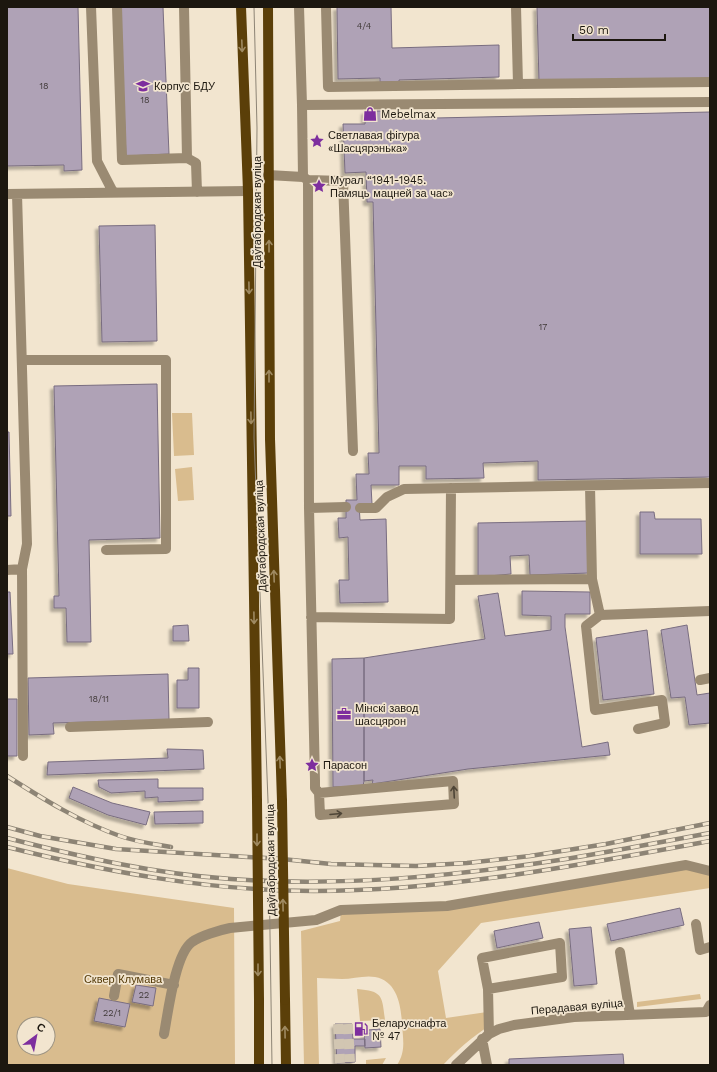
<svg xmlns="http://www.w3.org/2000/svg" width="717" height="1072" viewBox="0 0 717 1072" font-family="'Work Sans',sans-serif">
	<defs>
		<filter id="shadow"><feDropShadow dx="-3.5" dy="3.5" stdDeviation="1" flood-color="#0004"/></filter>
	</defs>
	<rect width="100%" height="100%" fill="#f2e5cf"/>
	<path fill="#d9bc8e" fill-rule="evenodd" d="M172,413h20l2,42 -20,1z
		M192,467l2,33 -16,1 -3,-32z
		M686,865l24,6v17l-229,35 -43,48 8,47 41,-6 2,14c-17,11 -32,24 -46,39h-46c9,-14 6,-25 5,-41 -1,-19 -5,-43 -27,-47 -10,-2 -23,2 -33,2 -8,0 -17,-1 -25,-1l2,87h-15l-3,-134 39,-10 1,-11 106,-4z
		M7,868l61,16 166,24 1,157h-228zM24,1024h24v24h-24z
		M357,989c26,2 25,7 28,31l-25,1z
		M700,994l1,5 -64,8v-5z
		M386,1058l-4,7h-16v-5z"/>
	<path fill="#afa2b6" stroke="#796d80" filter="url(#shadow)" d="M7,7h71l4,163 -18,1v-6l-57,1z
		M120,7h43l6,147 -43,2z
		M337,7h54l1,41 107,-3v32l-100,3v2h-19v-4l-42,1z
		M537,7h173v72l-171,3z
		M365,111h24v8l321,-7v365l-172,3v-19l-55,2 1,15 -58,1v-13h-27v19h-28l1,19h-13l1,16 26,-1 2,83 -48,1 -1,-23h10l-1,-43 -9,1 -1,-20h8v-18h11l-1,-26h13l-1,-21h11l-6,-251h-6l-1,-30 -21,1 -2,-49h22z
		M155,225l2,116 -55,1 -3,-116z
		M157,384l3,154 -71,2 2,102h-24l-1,-34h-12v-12h5l-5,-210z
		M7,432h2l2,84h-4z
		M640,512h14l1,7h46l1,35h-62z
		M588,521l1,52 -59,2 -1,-20 -19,1 1,18 -33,3v-54z
		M522,591l68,1v22h-25v13l17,120 26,-5 2,13 -142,14 -96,15 1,-4 -9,1v-123l121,-19 -7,-43 20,-3 7,43 46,-6v-14l-29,-1z
		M7,592h3l3,62h-6z
		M188,625l1,16h-16v-15z
		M687,625l10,70 13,-2v30l-21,2 -4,-28 -14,1 -10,-68z
		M647,630l7,64 -51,6 -7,-62z
		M364,658v123l-1,5 -30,1 -1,-128z
		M188,668h11v40h-22v-28h11z
		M168,674l1,46 -116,3 1,11 -25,1 -1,-57z
		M7,699h10v57h-10z
		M167,749l36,1 1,19 -157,6 1,-13 120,-4z
		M158,779v9h45v12l-45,2v-5l-13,1v-7l-34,2 -12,-6 -1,-7z
		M73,787l39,16 38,9 -4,13 -38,-10 -39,-17z
		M203,811v12l-48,1 -1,-12z
		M680,908l4,17 -73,16 -4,-17z
		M539,922l4,16 -46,10 -3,-17z
		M591,927l6,57 -23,2 -5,-57z
		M136,985l20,3 -3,18 -21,-4z
		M99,998l31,6 -5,23 -31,-6z
		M335,1024h17l1,15h12v7h-10v16l-18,1z
		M380,1029l1,18 -16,1 -1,-14h5l-1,-4z
		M623,1054l1,11h-115v-6z"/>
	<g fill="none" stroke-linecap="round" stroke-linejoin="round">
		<path stroke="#d2c6b2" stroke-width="10" stroke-dasharray="10 5" stroke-linecap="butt" d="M338,1024l2,39
			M348,1024l2,38"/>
		<path stroke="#9a8a72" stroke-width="10" d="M91,7l6,154 16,31
			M117,7l5,153 65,-2
			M184,7l3,151 9,5 1,29
			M299,7l3,98
			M326,7l2,80 190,-3 -2,-77
			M518,84l192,-2
			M268,175l35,2 5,3 1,328 6,273v7l4,5 1,22 134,-11 -1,-23 -134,12
			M303,177l-1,-72 408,-3
			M308,180l35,1 10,270
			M7,194l241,-3
			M17,194l10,350 -5,25 1,187
			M22,360h144v189l-60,1
			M309,508l37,-1
			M360,508h16l11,-11 17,-8 306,-6
			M7,570l15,-1
			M592,579l8,36 110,-4
			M451,580l141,-1 -2,-93
			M600,615l-14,11 9,84 67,-10 3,23 -27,6
			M311,617l139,2 1,-131
			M700,680l10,-2
			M70,727l138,-5
			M696,924l4,26 10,-3
			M620,952l10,63
			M488,989l74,-12 -2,-34 -78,15 6,31 1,45
			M114,996l4,-22 56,11
			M164,1034c4,-21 11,-80 28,-92 8,-6 28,-12 38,-14l86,-8 25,-10 106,-4 239,-41 24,6
			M482,1039l5,26
			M456,1065l33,-31 10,-5 15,-4 60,-8 132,-5 4,-7"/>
		<path stroke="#5b3f09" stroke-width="10" d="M241,7l7,184 9,610
			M268,7l2,432 12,362
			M259,1000v65
			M285,1000l1,65"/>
		<path stroke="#8d8475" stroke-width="1" d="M254,7l3,121 -3,310 14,363 4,264"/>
		<defs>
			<path id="rail" d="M7,776c36,23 73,46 113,60 17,6 34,8 51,11
				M7,827l33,9 76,13 166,10 49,5 85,2 51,-3 63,-7 76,-12 104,-21
				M7,838c74,19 148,36 224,41 112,8 225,-3 335,-20 48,-8 96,-17 144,-26
				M7,847c100,25 203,44 307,44 133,0 265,-26 396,-50"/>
		</defs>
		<use href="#rail" stroke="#8d8475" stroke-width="4.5"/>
		<use href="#rail" stroke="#f2e5cf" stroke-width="3" stroke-dasharray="9" stroke-linecap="butt"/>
		<path stroke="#5b3f09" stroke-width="10" d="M257,801l2,199
			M282,801l3,199"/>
	</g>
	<defs><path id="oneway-shaft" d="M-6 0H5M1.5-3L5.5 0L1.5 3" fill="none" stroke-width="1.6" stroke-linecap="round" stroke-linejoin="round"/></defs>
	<g stroke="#9f8a62">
		<use href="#oneway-shaft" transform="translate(242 46) rotate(88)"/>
		<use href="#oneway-shaft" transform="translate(269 246) rotate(-90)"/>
		<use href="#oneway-shaft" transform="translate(249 288) rotate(89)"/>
		<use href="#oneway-shaft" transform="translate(269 376) rotate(-90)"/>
		<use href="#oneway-shaft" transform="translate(251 418) rotate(89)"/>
		<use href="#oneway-shaft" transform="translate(274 576) rotate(-92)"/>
		<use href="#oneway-shaft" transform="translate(254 618) rotate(89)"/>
		<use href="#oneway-shaft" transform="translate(280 762) rotate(-92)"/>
		<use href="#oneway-shaft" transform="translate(257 840) rotate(90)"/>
		<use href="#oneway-shaft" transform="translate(283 905) rotate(-91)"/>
		<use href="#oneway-shaft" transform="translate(258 970) rotate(90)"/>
		<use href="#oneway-shaft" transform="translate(285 1032) rotate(-91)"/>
	</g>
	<g stroke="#4e4537">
		<use href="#oneway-shaft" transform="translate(454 792) rotate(-93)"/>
		<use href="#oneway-shaft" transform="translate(336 814) rotate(-5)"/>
	</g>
	<defs>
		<symbol id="university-bare" viewBox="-9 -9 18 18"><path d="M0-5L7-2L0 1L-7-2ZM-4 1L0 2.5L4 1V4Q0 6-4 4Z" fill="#7d2e9e" stroke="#f2e5cf" stroke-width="2.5" paint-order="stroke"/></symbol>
		<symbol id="shop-bare" viewBox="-9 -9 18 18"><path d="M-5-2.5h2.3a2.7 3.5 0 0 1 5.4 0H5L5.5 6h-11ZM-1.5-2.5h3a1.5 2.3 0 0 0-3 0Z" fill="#7d2e9e" stroke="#f2e5cf" stroke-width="2.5" paint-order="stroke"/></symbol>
		<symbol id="sight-bare" viewBox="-9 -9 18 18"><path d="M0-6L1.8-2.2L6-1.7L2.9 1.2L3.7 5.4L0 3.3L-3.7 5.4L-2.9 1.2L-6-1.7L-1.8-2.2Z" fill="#7d2e9e" stroke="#f2e5cf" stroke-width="2.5" paint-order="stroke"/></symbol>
		<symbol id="office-bare" viewBox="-9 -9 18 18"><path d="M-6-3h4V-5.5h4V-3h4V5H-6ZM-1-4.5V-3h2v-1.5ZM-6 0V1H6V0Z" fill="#7d2e9e" stroke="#f2e5cf" stroke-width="2.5" paint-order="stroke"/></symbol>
		<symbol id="fuel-bare" viewBox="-9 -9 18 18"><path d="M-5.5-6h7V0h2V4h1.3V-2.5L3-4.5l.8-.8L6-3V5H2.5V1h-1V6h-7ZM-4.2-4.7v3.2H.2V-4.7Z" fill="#7d2e9e" stroke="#f2e5cf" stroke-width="2.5" paint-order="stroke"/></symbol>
	</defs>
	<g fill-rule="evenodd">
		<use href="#university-bare" x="133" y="76" width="20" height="20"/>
		<use href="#shop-bare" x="360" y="104" width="20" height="20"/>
		<use href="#sight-bare" x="307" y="131" width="20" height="20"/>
		<use href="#sight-bare" x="309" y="176" width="20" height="20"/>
		<use href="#office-bare" x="334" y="704" width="20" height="20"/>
		<use href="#sight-bare" x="302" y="755" width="20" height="20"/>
		<use href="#fuel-bare" x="351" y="1019" width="20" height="20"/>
	</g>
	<g text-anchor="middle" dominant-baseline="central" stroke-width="3.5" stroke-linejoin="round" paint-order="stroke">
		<g font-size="9" fill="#413a39">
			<text x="364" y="26">4/4</text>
			<text x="44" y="86">18</text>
			<text x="145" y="100">18</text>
			<text x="543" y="327">17</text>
			<text x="99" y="699">18/11</text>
			<text x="144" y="995">22</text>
			<text x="112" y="1013">22/1</text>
		</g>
		<g font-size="11" fill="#1c170f" stroke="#f2e5cf" text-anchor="start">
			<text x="154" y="86">Корпус БДУ</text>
			<text x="381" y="114">Mebelmax</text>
			<text x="328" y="135">Светлавая фігура<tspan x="328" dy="13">«Шасцярэнька»</tspan></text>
			<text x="330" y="180">Мурал “1941-1945.<tspan x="330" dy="13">Памяць мацней за час»</tspan></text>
			<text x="355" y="708">Мінскі завод<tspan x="355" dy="13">шасцярон</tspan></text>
			<text x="323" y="765">Парасон</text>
			<text x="372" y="1023">Беларуснафта<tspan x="372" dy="13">№ 47</tspan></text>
		</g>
		<g font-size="11" fill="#1c170f" stroke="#f2e5cf">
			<text transform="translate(257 212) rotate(-90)">Даўгабродская вуліца</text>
			<text transform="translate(261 536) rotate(-92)">Даўгабродская вуліца</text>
			<text transform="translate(271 860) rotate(-91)">Даўгабродская вуліца</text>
			<text transform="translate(577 1007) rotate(-5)">Перадавая вуліца</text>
		</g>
		<g font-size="11" fill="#543a08" stroke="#f2e5cf">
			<text x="123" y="979">Сквер Клумава</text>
		</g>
	</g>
	<rect width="717" height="1072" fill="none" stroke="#1c170f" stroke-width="16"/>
	<g transform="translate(36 1036) rotate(32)"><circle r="19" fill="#f2e5cf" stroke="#9c9382"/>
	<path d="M0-3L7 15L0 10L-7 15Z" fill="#7d2e9e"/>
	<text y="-6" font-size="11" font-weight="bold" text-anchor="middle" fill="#1c170f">С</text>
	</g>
	<path d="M573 34v6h92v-6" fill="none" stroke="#1c170f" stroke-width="2"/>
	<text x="579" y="34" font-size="12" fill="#1c170f" stroke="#f2e5cf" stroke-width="3" paint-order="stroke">50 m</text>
</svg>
